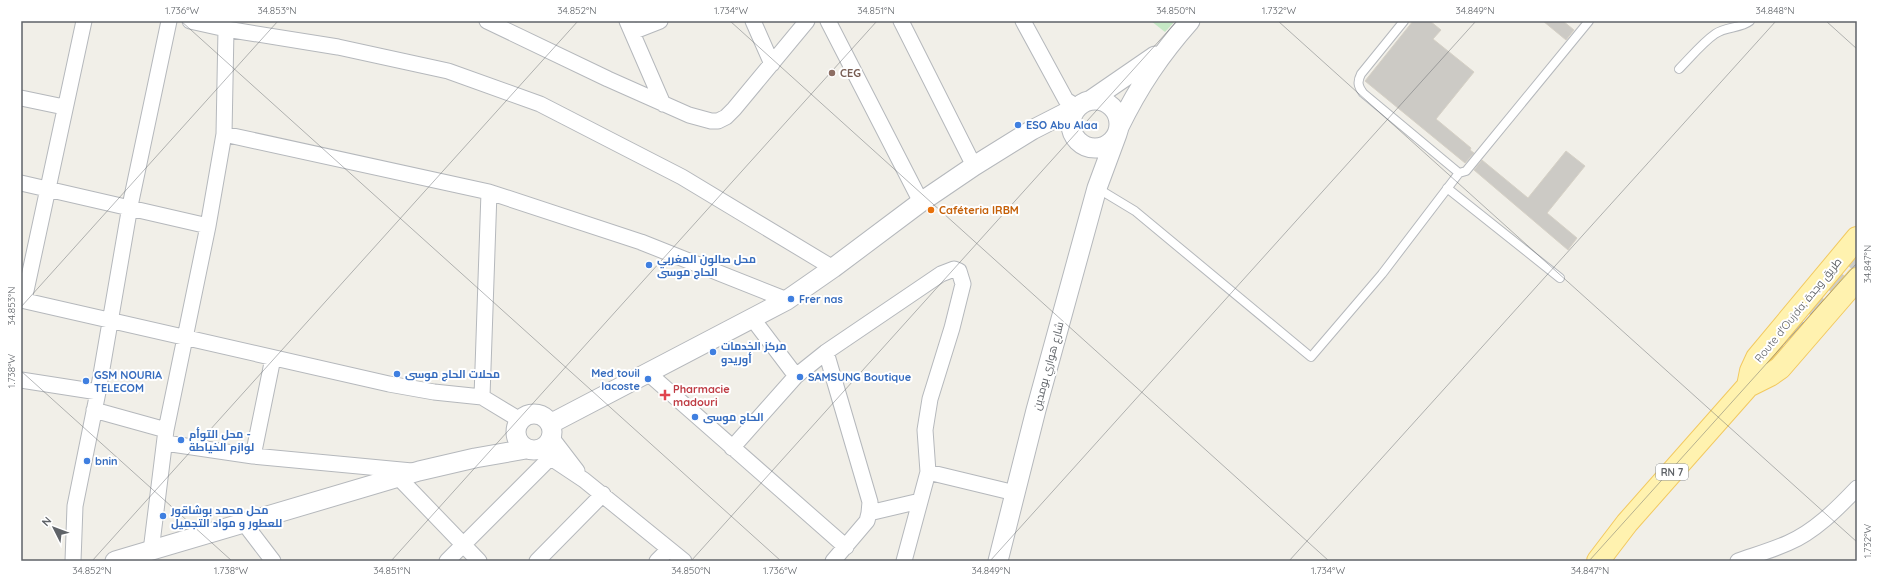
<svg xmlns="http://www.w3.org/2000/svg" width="1878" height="582" viewBox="0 0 1878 582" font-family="Quicksand,Cairo,sans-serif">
	<rect width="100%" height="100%" fill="#f1efe8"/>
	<path fill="#c5e8c5" d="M1151,21h24l-10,11z"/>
	<path fill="#cccac5" stroke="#d6d1c6" d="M1413,21h17l11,9 -8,9 41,33 -38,47 35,29 -1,2 4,3 -9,10 -100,-82z
		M1543,21h20l11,9 -8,10z
		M1566,151l19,15 -38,47 30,25 -9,12 -94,-80 8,-10 46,38z"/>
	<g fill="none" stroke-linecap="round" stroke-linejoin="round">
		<path stroke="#ccccc8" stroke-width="21" stroke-dasharray="21 10" stroke-linecap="butt" d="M1749,385l108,-124"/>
		<defs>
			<path id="service" d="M1404,21l-43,53c-4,8 -3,12 2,19l96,80
				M1679,69c11,-11 23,-26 36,-35 11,-8 25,-5 35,-13
				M1097,188l38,23 176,146 71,-83 77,-101 7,-2 123,-150
				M1447,188l113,90"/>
			<path id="minor" d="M190,21l36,8 112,18 110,24 92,33 142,73 151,91
				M487,21l121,58 81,36 22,6h7l8,-4 8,-8 73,-88
				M627,21l36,83
				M753,21l19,43
				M828,21l93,181
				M901,21l73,145
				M1023,21l43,79 11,7
				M632,32l28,-11
				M21,98l43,9
				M224,134l265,58 152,50 146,58
				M21,183l187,43
				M21,300l368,84 45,8 48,5 38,23
				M24,300l60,-279
				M752,318l44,58
				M826,352l44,150 -1,11 -2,8 -34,40
				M648,373l198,174
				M21,380l77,12
				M482,397l7,-205
				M94,410l72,20
				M551,437l26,34
				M165,443l88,13 159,15
				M732,448l64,-72 30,-24 115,-78 13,-5 5,2 4,13 -11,44 -22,71 -5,31 3,42 -24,89
				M539,450l45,30 100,81
				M253,456l20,-98
				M928,472l87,21
				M399,478l80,83
				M869,513l51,-12
				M244,523l29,38
				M151,551l15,-121 42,-204 16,-92 2,-105
				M73,561l2,-55 23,-114 32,-186 39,-185
				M447,561l104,-104
				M537,561l66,-67
				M657,561l12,-12
				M1738,561c17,-6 34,-11 50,-18 26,-11 49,-34 69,-55"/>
			<path id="tertiary" d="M1071 124a24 24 0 1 1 48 0a24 24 0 1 1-48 0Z
				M1091,100l64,-44
				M1119,127c20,-41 41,-72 71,-106
				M516 432a18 18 0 1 1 36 0a18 18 0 1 1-36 0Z
				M550,424l237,-124 46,-32 88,-66 53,-36 58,-36 45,-23
				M115,561l304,-90 56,-13 51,-9
				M998,561l38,-151 61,-222 20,-54"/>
			<path id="primary" d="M1748,386l3,-15 6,-13 100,-120
				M1598,561l29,-38 121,-137 22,-11 10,-7 77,-89"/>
		</defs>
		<use href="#service" stroke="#b5b8bc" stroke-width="10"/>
		<use href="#minor" stroke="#b5b8bc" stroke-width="17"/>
		<use href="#tertiary" stroke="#b5b8bc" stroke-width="21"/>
		<use href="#primary" stroke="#f2c960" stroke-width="24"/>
		<use href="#service" stroke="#fff" stroke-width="8"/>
		<use href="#minor" stroke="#fff" stroke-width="15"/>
		<use href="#tertiary" stroke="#fff" stroke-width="19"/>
		<use href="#primary" stroke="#fff2af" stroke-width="22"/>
	</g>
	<path fill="none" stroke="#5f6368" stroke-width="1" stroke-opacity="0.45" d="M181,21l600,540M730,21l599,540M1278,21l579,521M1826,21l31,28M21,307l257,-286M21,371l211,190M92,561l486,-540M391,561l486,-540M691,561l486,-540M990,561l486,-540M1289,561l487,-540M1589,561l268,-298"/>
	<circle fill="#8d6e63" stroke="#fff" stroke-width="1.5" cx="832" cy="73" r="4"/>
	<g fill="#3f7fe0" stroke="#fff" stroke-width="1.5">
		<circle cx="1018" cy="125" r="4"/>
		<circle cx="649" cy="265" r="4"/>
		<circle cx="791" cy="299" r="4"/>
		<circle cx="713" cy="352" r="4"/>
		<circle cx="397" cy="374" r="4"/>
		<circle cx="800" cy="377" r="4"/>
		<circle cx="648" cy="379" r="4"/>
		<circle cx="86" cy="381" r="4"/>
		<circle cx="695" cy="417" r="4"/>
		<circle cx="181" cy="440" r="4"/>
		<circle cx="87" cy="461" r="4"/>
		<circle cx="163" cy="516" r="4"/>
	</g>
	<circle fill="#e8710a" stroke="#fff" stroke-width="1.5" cx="931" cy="210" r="4"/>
	<path fill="#e0444e" stroke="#fff" stroke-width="1.5" d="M663 389h4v4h4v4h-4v4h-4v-4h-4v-4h4z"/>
	<g text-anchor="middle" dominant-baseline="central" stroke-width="4" stroke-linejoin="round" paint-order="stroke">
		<rect fill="#fff" stroke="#8f9295" stroke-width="1" x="1656" y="464" width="32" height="16" rx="3"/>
		<g font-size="10" font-weight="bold" fill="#5f6368">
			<text x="1672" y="472">RN 7</text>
		</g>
		<g font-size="11" font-weight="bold" fill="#785e54" stroke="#fff" text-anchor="start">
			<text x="840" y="73">CEG</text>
		</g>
		<g font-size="11" font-weight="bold" fill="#366cbe" stroke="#fff" text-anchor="start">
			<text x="1026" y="125">ESO Abu Alaa</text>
			<text x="657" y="259">محل صالون المغربي<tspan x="657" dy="13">الحاج موسى</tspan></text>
			<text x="799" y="299">Frer nas</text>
			<text x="721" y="346">مركز الخدمات<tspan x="721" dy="13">أوريدو</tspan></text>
			<text x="640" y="373" text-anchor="end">Med touil<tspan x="640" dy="13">lacoste</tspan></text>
			<text x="405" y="374">محلات الحاج موسى</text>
			<text x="94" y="375">GSM NOURIA<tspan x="94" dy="13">TELECOM</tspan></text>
			<text x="808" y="377">SAMSUNG Boutique</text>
			<text x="703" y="417">الحاج موسى</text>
			<text x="189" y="434">محل التوأم -<tspan x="189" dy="13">لوازم الخياطة</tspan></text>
			<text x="95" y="461">bnin</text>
			<text x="171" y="510">محل محمد بوشاقور<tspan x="171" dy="13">للعطور و مواد التجميل</tspan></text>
		</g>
		<g font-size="11" font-weight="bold" fill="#c56008" stroke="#fff" text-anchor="start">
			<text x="939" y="210">Caféteria IRBM</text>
		</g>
		<g font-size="11" fill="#5f6368" stroke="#fff">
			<text transform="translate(1798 310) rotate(-51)">Route d'Oujda; طريق وجدة</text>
			<text transform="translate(1048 366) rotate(-75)">شارع هواري بومدين</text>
		</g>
		<g font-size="11" font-weight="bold" fill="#be3a42" stroke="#fff" text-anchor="start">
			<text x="673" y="389">Pharmacie<tspan x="673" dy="13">madouri</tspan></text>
		</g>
	</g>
	<rect width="1878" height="582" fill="none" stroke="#ffffff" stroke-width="44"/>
	<g transform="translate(54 528) rotate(312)" stroke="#ffffff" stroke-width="3" paint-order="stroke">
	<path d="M0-3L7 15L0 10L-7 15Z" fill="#5f6368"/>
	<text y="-6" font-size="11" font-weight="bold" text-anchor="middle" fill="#5f6368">N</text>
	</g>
	<rect x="22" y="22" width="1834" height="538" fill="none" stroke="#5f6368" stroke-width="1.5"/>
	<g font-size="10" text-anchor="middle" fill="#5f6368">
		<text x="182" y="14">1.736°W</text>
		<text x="277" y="14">34.853°N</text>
		<text x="577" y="14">34.852°N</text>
		<text x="731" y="14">1.734°W</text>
		<text x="876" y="14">34.851°N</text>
		<text x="1176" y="14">34.850°N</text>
		<text x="1279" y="14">1.732°W</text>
		<text x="1475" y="14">34.849°N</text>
		<text x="1775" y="14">34.848°N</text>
		<text transform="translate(1867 264) rotate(-90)" y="4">34.847°N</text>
		<text transform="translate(11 306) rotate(-90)" y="4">34.853°N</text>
		<text transform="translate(11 371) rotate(-90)" y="4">1.738°W</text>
		<text transform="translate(1867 541) rotate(-90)" y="4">1.732°W</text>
		<text x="92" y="574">34.852°N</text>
		<text x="231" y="574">1.738°W</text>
		<text x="392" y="574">34.851°N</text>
		<text x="691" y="574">34.850°N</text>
		<text x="780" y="574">1.736°W</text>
		<text x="991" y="574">34.849°N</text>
		<text x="1328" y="574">1.734°W</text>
		<text x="1590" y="574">34.847°N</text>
	</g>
</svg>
